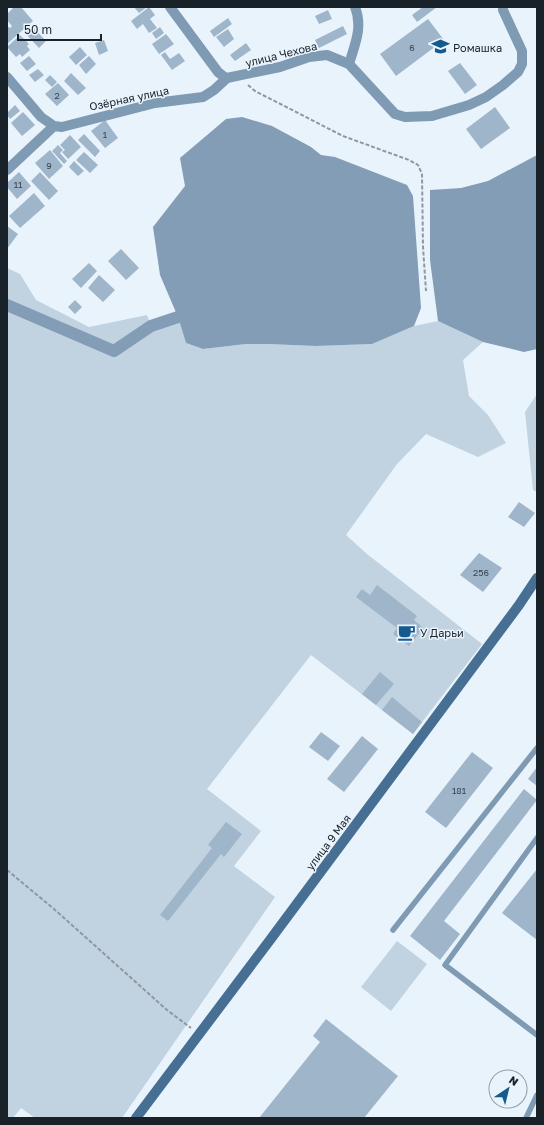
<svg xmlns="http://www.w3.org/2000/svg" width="544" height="1125" viewBox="0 0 544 1125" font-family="'Golos Text',sans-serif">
	<rect width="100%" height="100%" fill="#e9f3fc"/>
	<path fill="#c1d2e1" d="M7,268l13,6 16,26 53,27 58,-12 4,11 27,-9 8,26 17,6 43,-5h22l48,2 56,-2 42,-18 24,-5 45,21 -20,18 6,36 19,19 18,28 -28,14 -52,-23 -29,30 -51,71 21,19 115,90 -69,90 -102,-79 -104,134 54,42 -27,35 41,31 -153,221h-87l-14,-10 -8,10h-6z
		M537,394v98l-4,-2 -8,-78z
		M397,941l30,23 -36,47 -30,-24z"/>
	<path fill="#829db5" d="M242,117l30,9 39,21 10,8 14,2 72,28 6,11 8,112 -7,18 -42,18 -56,2 -48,-2h-22l-43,5 -17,-6 -8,-26 -18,-42 -7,-48 32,-41 -5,-28 46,-39z
		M537,155v194l-13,3 -41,-10 -45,-21 -8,-61v-70l31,-2 27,-7z"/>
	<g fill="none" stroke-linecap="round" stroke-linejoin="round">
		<path stroke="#829db5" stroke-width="12" d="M7,305l107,46 37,-25 27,-9"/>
	</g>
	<path fill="#9fb5ca" d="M14,7h7l12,14 -26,23v-18l3,2 2,-2 -5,-6v-6z
		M134,7h13l-8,6z
		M149,7l6,8 -5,4 7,9 -8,5 -6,-9 -6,5 -6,-8z
		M423,7h14l-20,15 -5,-7z
		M328,10l4,9 -13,5 -4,-8z
		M228,18l4,6 -18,13 -4,-6z
		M428,19l16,21 -48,36 -16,-22z
		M32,26l14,15 -7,7 -14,-15z
		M343,26l4,8 -28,14 -4,-8z
		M160,27l4,6 -8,6 -4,-6z
		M228,29l6,10 -10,8 -8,-10z
		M166,34l8,10 -15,10 -7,-10z
		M20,35l9,9 -2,2 3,4 -8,7 -2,-3 -4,3 -9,-10z
		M104,40l4,11 -9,4 -4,-12z
		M246,43l5,7 -16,11 -5,-6z
		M80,47l7,8 -11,10 -7,-8z
		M165,52l5,7 9,-6 6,8 -13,9 -11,-15z
		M29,56l7,8 -9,7 -7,-8z
		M89,56l7,8 -10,10 -7,-9z
		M460,63l17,22 -12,9 -17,-23z
		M38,69l6,6 -9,7 -6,-7z
		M71,73l15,15 -8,7 -14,-14z
		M50,75l7,7 -5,5 -7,-7z
		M58,83l11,12 -12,11 -12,-12z
		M15,105l5,6 -10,8 -3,-4v-2z
		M495,107l15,21 -29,21 -15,-20z
		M23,112l12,13 -13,11 -11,-13z
		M105,120l13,18 -13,10 -14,-17z
		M84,134l16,17 -5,6 -17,-17z
		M70,135l11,12 -13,12 -6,-7 3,-2 -5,-5z
		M58,145l5,5 -3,3 7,8 -3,3 -12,-13z
		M50,150l13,16 -14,13 -14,-16z
		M84,152l14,13 -8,8 -14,-13z
		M74,161l10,10 -6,5 -9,-9z
		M19,172l12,14 -14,13 -10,-12v-4z
		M40,172l18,19 -9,9 -18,-19z
		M34,193l11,13 -25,22 -11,-12z
		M7,226l11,8 -11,15z
		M121,249l18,19 -13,12 -18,-19z
		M89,263l8,8 -16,17 -9,-9z
		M99,275l16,15 -12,12 -15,-14z
		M75,300l7,7 -7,7 -7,-7z
		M519,502l16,11 -11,14 -16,-10z
		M479,553l23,15 -19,24 -23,-17z
		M377,585l40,31 -3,4 9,8 -14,18 -16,-12 4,-6 -41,-31 6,-8 8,6z
		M380,672l14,12 -18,21 -14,-11z
		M392,697l30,25 -9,12 -31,-24z
		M321,732l19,14 -12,15 -19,-14z
		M362,736l16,13 -34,43 -17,-13z
		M472,752l21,16 -47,60 -21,-16z
		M537,767v19l-9,-7z
		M524,789l13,11 -93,121 16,13 -20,26 -30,-24z
		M226,822l16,12 -18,23 -3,-3 -53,67 -8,-6 52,-67 -4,-3z
		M537,869v71l-35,-27z
		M326,1019l72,57 -34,42h-105l61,-76 -7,-6z"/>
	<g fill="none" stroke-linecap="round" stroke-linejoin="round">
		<path stroke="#8e98a0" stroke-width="2" stroke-dasharray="4 2" stroke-linecap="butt" d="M248,85l7,6 88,45 66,24 9,5 4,9 1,73 3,44
			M7,870l47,39 113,101 24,18"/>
		<path stroke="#7f9ab3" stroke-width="5.5" d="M537,838l-92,127 92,70
			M393,930l144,-182
			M526,1118l11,-23"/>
		<path stroke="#7f9ab3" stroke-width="10" d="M170,7l48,65 5,4 4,2 53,-11 29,-10 18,-2 22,9 46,50 10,3 27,-1 37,-11 17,-8 17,-12 15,-13 4,-8v-13l-19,-41v-3
			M349,64c6,-20 14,-37 6,-57
			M7,77l34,40 13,9 8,1 93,-24 48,-6 11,-7 13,-12
			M7,170l47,-44"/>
		<path stroke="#476f93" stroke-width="10" d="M136,1118l134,-178 249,-335 18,-27"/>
	</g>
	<defs>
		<symbol id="school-bare" viewBox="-9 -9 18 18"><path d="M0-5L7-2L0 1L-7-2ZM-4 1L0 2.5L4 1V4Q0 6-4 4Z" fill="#145a8f" stroke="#e9f3fc" stroke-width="2.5" paint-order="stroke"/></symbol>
		<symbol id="cafe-bare" viewBox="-9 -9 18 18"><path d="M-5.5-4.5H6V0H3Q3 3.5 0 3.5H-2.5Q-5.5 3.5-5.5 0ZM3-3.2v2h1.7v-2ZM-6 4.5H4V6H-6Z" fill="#145a8f" stroke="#e9f3fc" stroke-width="2.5" paint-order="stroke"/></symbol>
	</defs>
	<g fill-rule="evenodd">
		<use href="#school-bare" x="428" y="34" width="25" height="25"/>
		<use href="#cafe-bare" x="394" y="620" width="25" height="25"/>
	</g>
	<g text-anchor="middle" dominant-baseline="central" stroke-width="3" stroke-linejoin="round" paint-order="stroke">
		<g font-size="9" fill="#3a4651">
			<text x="412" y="47">6</text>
			<text x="57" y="95">2</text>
			<text x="105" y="134">1</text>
			<text x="49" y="165">9</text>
			<text x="18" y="184">11</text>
			<text x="481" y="572">256</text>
			<text x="459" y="790">181</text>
		</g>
		<g font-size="11" fill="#192129" stroke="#e9f3fc" text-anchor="start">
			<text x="453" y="47">Ромашка</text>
			<text x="420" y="632">У Дарьи</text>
		</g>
		<g font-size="11" fill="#192129" stroke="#e9f3fc">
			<text transform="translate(281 54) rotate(-14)">улица Чехова</text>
			<text transform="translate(129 98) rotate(-12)">Озёрная улица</text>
			<text transform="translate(328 842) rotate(-53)">улица 9 Мая</text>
		</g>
	</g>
	<rect width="544" height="1125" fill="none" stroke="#192129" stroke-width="16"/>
	<g transform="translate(508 1089) rotate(35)"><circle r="19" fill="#e9f3fc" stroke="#969fa8"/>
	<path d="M0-3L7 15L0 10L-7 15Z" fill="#145a8f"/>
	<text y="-6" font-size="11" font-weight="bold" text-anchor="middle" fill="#192129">N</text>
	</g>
	<path d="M18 34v6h83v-6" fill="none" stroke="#192129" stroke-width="2"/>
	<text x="24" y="34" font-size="12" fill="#192129" stroke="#e9f3fc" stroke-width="3" paint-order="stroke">50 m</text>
</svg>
